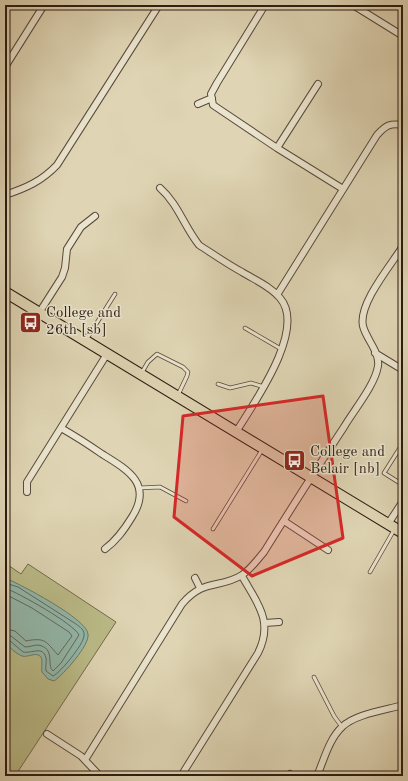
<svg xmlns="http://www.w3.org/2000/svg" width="408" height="781" viewBox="0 0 408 781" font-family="'Old Standard TT',serif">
	<rect width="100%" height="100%" fill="#dfd5b4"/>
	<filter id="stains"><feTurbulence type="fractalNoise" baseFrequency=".005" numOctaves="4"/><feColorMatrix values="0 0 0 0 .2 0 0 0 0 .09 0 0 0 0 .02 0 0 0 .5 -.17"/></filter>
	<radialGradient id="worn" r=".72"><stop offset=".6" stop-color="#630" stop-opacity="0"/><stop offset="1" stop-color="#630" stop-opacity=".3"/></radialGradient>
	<path fill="#babb87" stroke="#736b4c" d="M5,563l16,11 7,-10 88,58 -101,154h-10z"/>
	<path fill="#93b9ac" stroke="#6a7a6e" d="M5,578c15,6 82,41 83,56 2,11 -25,41 -34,47l-6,-2 -6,-7c-1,-4 1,-12 -1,-15 -5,-6 -13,1 -19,-1 -7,-3 -12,-8 -17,-14z"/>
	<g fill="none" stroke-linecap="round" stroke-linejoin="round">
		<path stroke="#606a5e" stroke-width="1" d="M5,583l13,4 58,37c4,3 9,6 8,12 -1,9 -23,36 -31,40l-7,-5c-1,-5 1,-9 0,-13 -3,-13 -15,-4 -23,-6l-14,-12h-4
			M5,588c14,5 69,36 74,47l-18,28 -8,8c-7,-6 3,-23 -15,-26 -4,0 -9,2 -13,2l-14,-11 -6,-1
			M5,594l27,14 37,24 3,4 -14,19c-12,-13 -12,-18 -32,-14l-11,-10 -10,-2"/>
		<defs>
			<path id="service" d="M245,328l36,21
				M86,340l29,-46
				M141,374l7,-12 9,-8 26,13 5,5 -1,4 -9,19
				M218,384l12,4 21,-5 13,4
				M403,443l-19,30 19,12
				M139,488l21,-1 26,14
				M213,529l49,-79
				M370,572l24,-42
				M314,677l20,39 8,11"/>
			<path id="minor" d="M265,5l-48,78 -6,11 2,11 64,43 66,41
				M353,5l50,31
				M5,67l39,-62
				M198,104l14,-6
				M277,148l41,-64
				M160,188c18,16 24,38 39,57 14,9 28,19 43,27 13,8 28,14 38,26 27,31 -26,105 -44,134
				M5,195c21,-7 37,-14 52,-30l102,-160
				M277,295l100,-160c9,-10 13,-12 26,-10
				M39,313l23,-36 3,-9 2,-19 14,-22 14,-11
				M375,353l28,17
				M61,428c14,8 28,17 41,26 26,16 51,30 30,63 -8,13 -15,23 -27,32
				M27,492v-10l80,-128
				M284,521l44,29
				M388,524l15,-23
				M195,578l5,10
				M265,623l14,-1
				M47,734l34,22 19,20
				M85,760l97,-156c22,-26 38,-15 60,-29 9,-6 15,-15 22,-23 26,-42 53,-84 80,-125 10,-17 31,-42 34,-61 2,-14 -12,-27 -15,-40 -5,-22 28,-61 40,-80
				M290,774l2,2
				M181,776l77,-123c16,-32 -1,-50 -16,-77
				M317,776c7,-16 12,-37 25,-49 13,-13 44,-17 61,-22"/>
			<path id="primary" d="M5,292l398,241"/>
		</defs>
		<use href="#service" stroke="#594a3a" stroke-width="4.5"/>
		<use href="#minor" stroke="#594a3a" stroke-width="8"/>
		<use href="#primary" stroke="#2c1b11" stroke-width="12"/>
		<use href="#service" stroke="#eae4ce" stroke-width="3"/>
		<use href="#minor" stroke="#eae4ce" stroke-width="6"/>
		<use href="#primary" stroke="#dfd5b4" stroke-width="10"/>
	</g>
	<path fill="#d62828" fill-opacity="0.2" stroke="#d62828" stroke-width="3" stroke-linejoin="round" d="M323,396l20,142 -91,38 -78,-59 9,-101z"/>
	<defs>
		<symbol id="bus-square" viewBox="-11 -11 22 22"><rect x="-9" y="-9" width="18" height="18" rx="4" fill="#8f2418" stroke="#eae4ce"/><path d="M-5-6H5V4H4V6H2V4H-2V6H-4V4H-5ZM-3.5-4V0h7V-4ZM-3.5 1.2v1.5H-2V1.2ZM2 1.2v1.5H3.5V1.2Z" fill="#fff"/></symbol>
	</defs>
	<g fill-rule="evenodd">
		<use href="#bus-square" x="18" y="310" width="25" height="25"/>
		<use href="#bus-square" x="282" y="448" width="25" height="25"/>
	</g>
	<g text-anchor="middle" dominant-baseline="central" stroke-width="3" stroke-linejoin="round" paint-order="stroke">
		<g font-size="15" fill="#2c1b11" stroke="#eae4ce" text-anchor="start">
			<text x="46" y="313">College and<tspan x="46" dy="17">26th [sb]</tspan></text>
			<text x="310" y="452">College and<tspan x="310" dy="17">Belair [nb]</tspan></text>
		</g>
	</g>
	<rect width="408" height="781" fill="none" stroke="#dfd5b4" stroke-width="20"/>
	<rect x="6" y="6" width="396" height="769" fill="none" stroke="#2c1b11" stroke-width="2"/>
	<rect x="10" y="10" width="388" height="761" fill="none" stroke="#2c1b11"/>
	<rect width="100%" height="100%" filter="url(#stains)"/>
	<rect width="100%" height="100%" fill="url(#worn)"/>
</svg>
